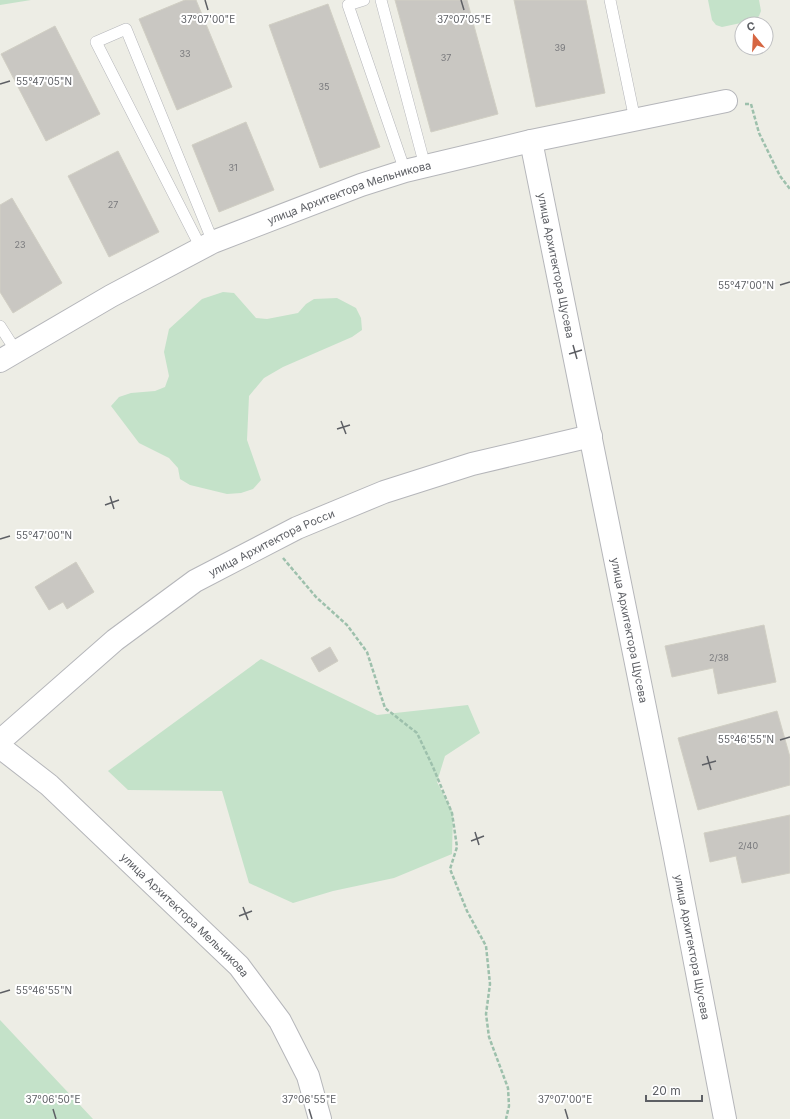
<svg xmlns="http://www.w3.org/2000/svg" width="790" height="1119" viewBox="0 0 790 1119" font-family="Inter,sans-serif">
	<rect width="100%" height="100%" fill="#edede5"/>
	<path fill="#c4e2c9" d="M0,0h31l-31,5z
		M708,0h51l2,11 -2,5 -4,4 -33,7 -6,-2 -4,-5z
		M223,292l11,1 22,25 11,1 31,-6 8,-9 8,-5 23,-1 19,10 5,10 1,12 -10,7 -69,30 -19,11 -15,18 -2,44 14,40 -8,9 -12,4 -14,1 -37,-9 -10,-6 -2,-11 -9,-10 -30,-15 -28,-37 8,-9 12,-4 24,-2 10,-4 4,-11 -5,-24 5,-23 33,-30z
		M261,659l116,56 91,-10 12,28 -35,23 -8,26 16,31 -1,41 -58,24 -61,13 -40,12 -44,-20 -27,-92 -94,-1 -20,-19z
		M0,1020l93,99h-93z"/>
	<path fill="#c9c7c2" stroke="#d1cfc4" d="M185,0h11l36,87 -55,23 -38,-91z
		M395,0h72l31,114 -67,18z
		M514,0h72l19,93 -69,14z
		M328,4l52,143 -60,21 -51,-143z
		M55,26l45,88 -54,27 -45,-87z
		M246,122l28,68 -55,22 -27,-67z
		M118,151l41,81 -50,25 -41,-81z
		M12,198l50,85 -49,30 -13,-21v-87z
		M76,562l18,30 -27,17 -4,-7 -14,8 -14,-23z
		M764,625l12,57 -58,12 -5,-26 -41,9 -7,-31z
		M330,647l8,14 -19,11 -8,-14z
		M777,711l13,46v28l-92,25 -20,-72z
		M790,815v58l-48,10 -6,-27 -26,6 -6,-29z"/>
	<g fill="none" stroke-linecap="round" stroke-linejoin="round">
		<defs>
			<path id="lane" d="M364,0l-16,5 57,166
				M381,0l44,166
				M610,0l25,120
				M201,248l-105,-206 30,-13 87,213
				M0,326l16,25"/>
			<g id="street">
				<path id="s1" d="M531,141l142,706 52,272"/>
				<path id="s2" d="M0,361l111,-65 102,-54 148,-57 44,-14 126,-30 195,-40"/>
				<path id="s3" d="M0,741l115,-101 80,-59 102,-53 87,-36 88,-28 119,-28"/>
				<path id="s4" d="M0,747l49,38 190,181 41,55 28,55 12,43"/>
			</g>
		</defs>
		<use href="#lane" stroke="#b5b6ba" stroke-width="12"/>
		<use href="#street" stroke="#b5b6ba" stroke-width="24"/>
		<path stroke="#9dc0ac" stroke-width="2.5" stroke-dasharray="4 2" stroke-linecap="butt" d="M745,104h6l8,29 21,43 10,13
			M283,558l33,39 31,28 20,27 18,56 32,25 16,34 19,46 5,34 -7,22 17,42 19,35 4,38 -4,30 3,23 19,51 1,18 -3,13"/>
		<use href="#lane" stroke="#fff" stroke-width="11"/>
		<use href="#street" stroke="#fff" stroke-width="22"/>
	</g>
	<path fill="none" stroke="#5d5f64" stroke-width="1.5" d="M205,0l3,10M461,0l3,10M0,84l10,-3M780,285l10,-3M573,345l4,14M569,354l13,-4M341,421l5,13M337,429l13,-4M110,496l4,13M105,505l14,-5M0,539l10,-3M780,740l10,-3M707,756l4,14M702,765l14,-4M475,832l4,13M471,841l13,-5M243,907l5,13M239,916l13,-5M0,993l10,-3M53,1109l3,10M309,1109l3,10M565,1109l3,10"/>
	<g text-anchor="middle" dominant-baseline="central" stroke-width="4" stroke-linejoin="round" paint-order="stroke">
		<g font-size="9" fill="#78797c">
			<text x="560" y="47">39</text>
			<text x="185" y="53">33</text>
			<text x="446" y="57">37</text>
			<text x="324" y="86">35</text>
			<text x="233" y="167">31</text>
			<text x="113" y="204">27</text>
			<text x="20" y="244">23</text>
			<text x="719" y="657">2/38</text>
			<text x="748" y="845">2/40</text>
		</g>
		<g font-size="11" fill="#5d5f64" stroke="#fff">
			<text stroke="none"><textPath href="#s2" startOffset="389">улица Архитектора Мельникова</textPath></text>
			<text stroke="none"><textPath href="#s1" startOffset="127">улица Архитектора Щусева</textPath></text>
			<text stroke="none"><textPath href="#s3" startOffset="338">улица Архитектора Росси</textPath></text>
			<text stroke="none"><textPath href="#s1" startOffset="499">улица Архитектора Щусева</textPath></text>
			<text stroke="none"><textPath href="#s4" startOffset="250">улица Архитектора Мельникова</textPath></text>
			<text stroke="none"><textPath href="#s1" startOffset="822">улица Архитектора Щусева</textPath></text>
		</g>
	</g>
	<g font-size="10" text-anchor="middle" fill="#5d5f64" stroke="#fff" stroke-width="4" stroke-linejoin="round" paint-order="stroke">
		<text x="208" y="23">37°07'00"E</text>
		<text x="464" y="23">37°07'05"E</text>
		<text x="44" y="85">55°47'05"N</text>
		<text x="746" y="289">55°47'00"N</text>
		<text x="44" y="539">55°47'00"N</text>
		<text x="746" y="743">55°46'55"N</text>
		<text x="44" y="994">55°46'55"N</text>
		<text x="53" y="1103">37°06'50"E</text>
		<text x="309" y="1103">37°06'55"E</text>
		<text x="565" y="1103">37°07'00"E</text>
	</g>
	<g transform="translate(754 36) rotate(342)"><circle r="19" fill="#ffffff" stroke="#bebfc1"/>
	<path d="M0-3L7 15L0 10L-7 15Z" fill="#d66642"/>
	<text y="-6" font-size="11" font-weight="bold" text-anchor="middle" fill="#5d5f64">С</text>
	</g>
	<path d="M646 1095v6h56v-6" fill="none" stroke="#5d5f64" stroke-width="2"/>
	<text x="652" y="1095" font-size="12" fill="#5d5f64" stroke="#ffffff" stroke-width="3" paint-order="stroke">20 m</text>
</svg>
